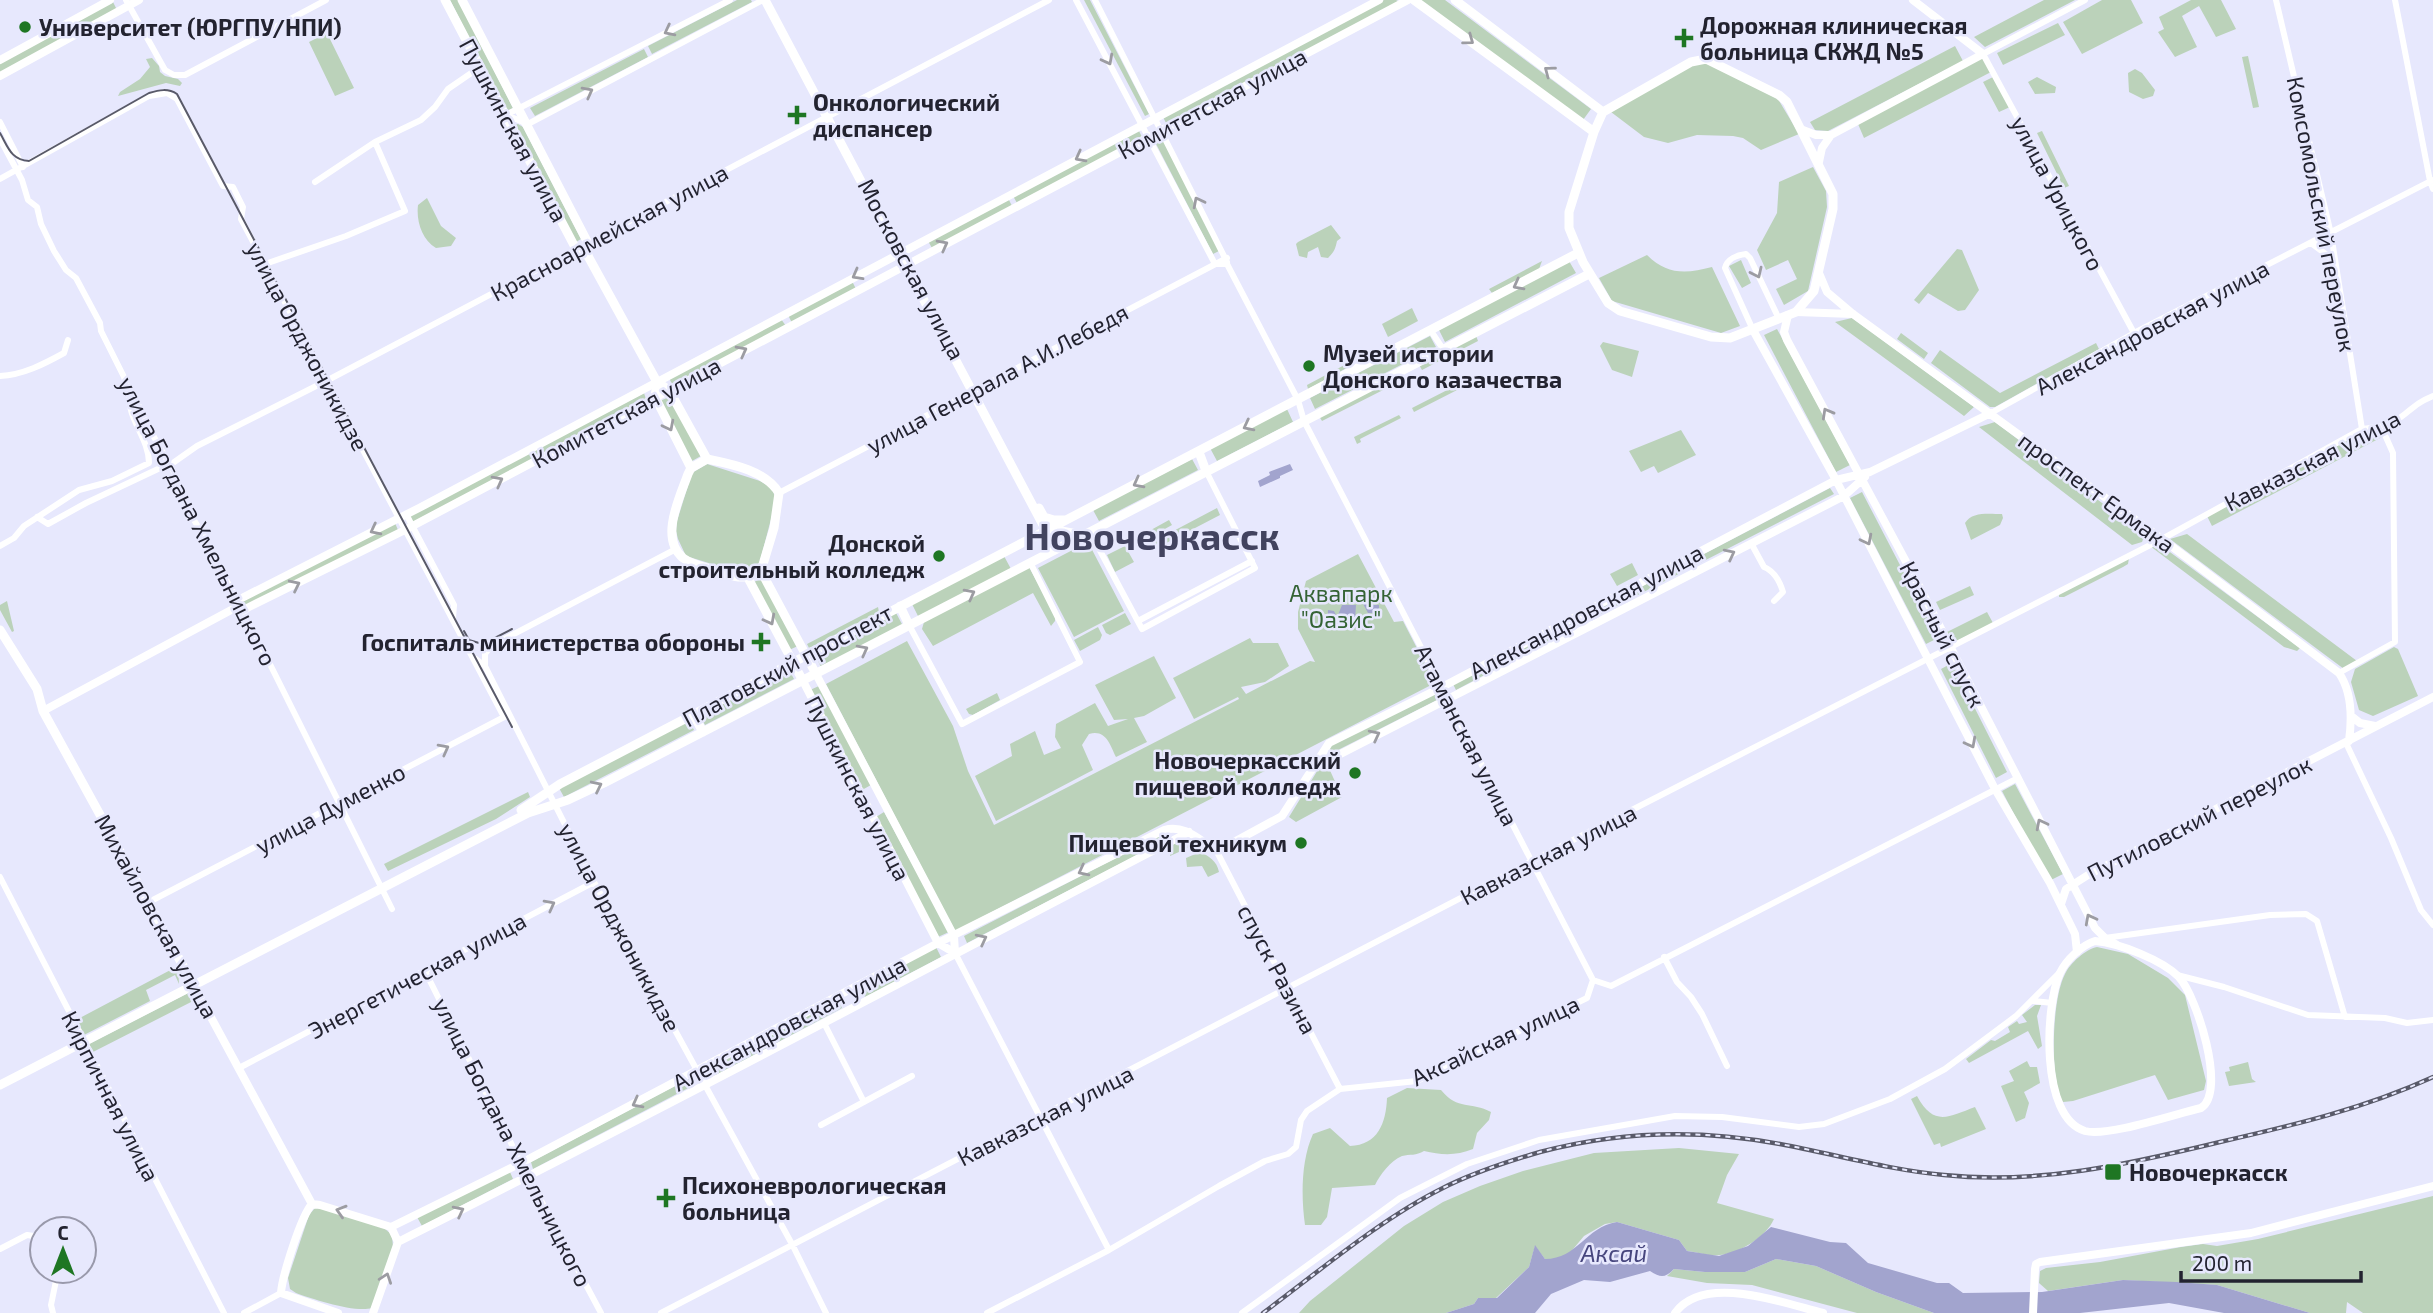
<svg xmlns="http://www.w3.org/2000/svg" width="2433" height="1313" viewBox="0 0 2433 1313" font-family="'Exo 2',sans-serif">
	<rect width="100%" height="100%" fill="#e7e8fd"/>
	<path fill="#bbd2ba" d="M112,0l5,10 -117,64v-13z
		M450,0h8l55,108 -6,3z
		M737,0h14l1,2 -100,52 -4,-8z
		M1084,0h6l59,114 -4,2z
		M1384,0h12l4,2 -233,123 -5,-10z
		M1418,0h27l146,109 -8,11z
		M2044,0h31l-90,47 -11,-10z
		M2102,0h29l12,23 -61,31 -19,-32z
		M2191,0h30l15,29 -20,8 -17,-31 -17,10 15,31 -22,10 -17,-25 6,-3 -5,-12z
		M2058,23l7,12 -62,30 -6,-12z
		M327,33l27,55 -19,8 -26,-54z
		M1955,46l8,15 -135,70 -13,-1 -5,-8z
		M644,49l4,8 -113,59 -5,-8z
		M2248,56l11,51 -6,1 -11,-51z
		M1982,57l9,15 -127,66 -6,-14z
		M152,58l7,8 1,6 5,4 13,3 4,4 -2,3 -14,-3 -48,13 2,-4 20,-13 10,-12 -4,-8z
		M1707,63l71,36 21,35 -38,16 -18,-12 -10,-2 -36,-1 -29,8 -24,-6 -33,-25 83,-48z
		M2135,69l7,4 13,17 -2,6 -10,3 -14,-7 -1,-19z
		M1993,77l17,30 -11,5 -16,-30z
		M2037,77l19,10 -1,6 -20,1 -7,-12z
		M518,124l5,3 58,112 -5,3 -61,-117z
		M1138,129l4,8 -125,66 -4,-7z
		M2042,131l27,55 -5,2 -27,-55z
		M1161,136l60,114 -8,4 -59,-114z
		M1813,167l13,24 1,16 -19,84 -24,14 -8,-16 21,-10 -9,-19 -22,10 -9,-20 20,-37 2,-31z
		M427,198l14,28 15,12 -5,8 -15,2c-14,-8 -20,-27 -18,-43z
		M1008,198l4,8 -80,42 -4,-7z
		M1331,225l10,13 -4,3c-2,9 -3,11 -9,17l-7,-1 -3,-10 -10,5 -1,6 -8,-2 -3,-12 2,-2z
		M1957,249l5,1 17,40 -14,20 -7,1 -30,-18 -9,11 -5,-4z
		M1647,255c20,20 39,19 65,12l28,59 -19,7 -109,-32 -13,-23z
		M1741,260l10,23 -9,5 -13,-22z
		M1542,261l-3,8 -47,24 -3,-4z
		M1569,261l7,12 -131,69 -6,-12z
		M852,281l4,8 -64,34 -4,-8z
		M1412,308l6,13 -30,16 -6,-13z
		M1852,318l122,89 -10,9 -129,-94z
		M781,319l5,7 -113,60 -4,-8z
		M1777,329l73,136 -14,7 -72,-137z
		M1475,333l3,8 -56,29 -4,-7z
		M1901,333l27,20 -4,6 -27,-20z
		M1430,336l6,11 -121,62 -5,-11z
		M1603,342l36,9 -7,26 -20,-7 -12,-24z
		M2096,343l3,6 -104,58h-5l-59,-44 9,-13 60,43z
		M1352,361l2,3 -46,25 -1,-4z
		M1388,380l3,6 -69,35 -3,-5z
		M1461,383l2,4 -49,25 -2,-4z
		M644,393l2,6 -233,123 -3,-7z
		M669,397l32,59 -9,5 -32,-60z
		M1287,409l6,13 -76,39 -7,-13z
		M1399,415l2,3 -41,21 1,3 -4,2 -3,-7z
		M1995,422l148,112 1,3 -2,5 -10,3 -153,-118z
		M1681,430l15,25 -38,18 -4,-7 -13,6 -12,-21z
		M2380,430l2,7 -170,89 -5,-10 141,-76z
		M1192,459l6,11 -99,51 -6,-11z
		M707,464l53,17 12,7 4,12 -16,61c-5,8 -9,12 -19,12l-55,-17 -8,-17 -2,-8 1,-10 15,-48z
		M1830,488l4,6 -237,122 -2,-5z
		M1862,492l76,146 -12,6 -76,-146z
		M1217,508l3,7 -71,37 -4,-6z
		M2002,514l1,4 -3,7 -29,15 -6,-17c7,-12 25,-9 37,-9z
		M1169,520l3,5 -29,16 -3,-5z
		M395,523l3,7 -153,77 -4,-7z
		M2187,534l170,127 -13,8 -174,-130z
		M1088,542l36,69 -50,26 -36,-69z
		M2159,544l141,104 -3,3 -13,-4 -134,-101z
		M1125,546l9,16 -19,10 -8,-17z
		M1358,554l36,68 9,-1 32,62 -480,248 -129,-247 81,-43 46,85 15,45 26,54 245,-126 -1,-2 -44,22 -21,-41 77,-40 3,5h25l11,23 -24,16 -24,5 5,7 64,-33 5,1 -17,-33v-17l8,-31z
		M1004,556l7,13 -92,49 -7,-14z
		M2129,558l-1,6 -5,3 -59,30h-5v-4z
		M1632,563l6,12 -21,11 -7,-12z
		M1029,567l26,48v6l-4,5 -18,-33 -100,53 -11,-17 2,-7z
		M763,578l35,68 -9,4 -35,-68z
		M1970,586l4,9 -34,15 -4,-8z
		M7,601l7,30 -2,1 -12,-22v-5z
		M878,607l1,5 -70,36 -2,-4z
		M895,611l8,15 -81,43 -8,-16z
		M1987,612l6,11 -40,20 -6,-11z
		M1125,613l6,11 -21,11 -4,-2 -4,-8z
		M1576,620l3,5 -123,65 -3,-6z
		M1098,627l4,8 -2,5 -20,11 -6,-11z
		M2394,647l4,2 20,47 -45,20 -14,-6 -8,-28 4,-13z
		M1154,656l22,42 -32,18 -10,2 13,24 -31,15c-6,-12 -10,-28 -27,-23l-7,11 11,25 -97,51 -21,-45 37,-20 -2,-12 25,-13 9,24 17,-7 -6,-11 1,-13 39,-21 13,23 20,-7 -14,1 -19,-35z
		M1952,663l55,109 -11,6 -55,-109z
		M789,670l5,9 -89,46 -5,-9z
		M819,686l52,99 -9,5 -52,-100z
		M1440,691l3,6 -111,56 -3,-7z
		M997,693l3,7 -27,15 -4,-1 -3,-5z
		M689,720l5,10 -130,67 -5,-9z
		M1328,766l14,31 -46,25 -7,-5 30,-49z
		M2015,784l48,90 -14,7 -47,-90z
		M528,792l2,5 -34,22 -108,52 -4,-7z
		M884,812l65,120 -11,5 -62,-120z
		M1163,834l3,6 -199,103 -3,-7z
		M1186,840l5,2 -1,5 -20,9 1,-11z
		M1200,852c9,4 17,9 19,20l-11,5 -6,-11 -15,1 -1,-9z
		M936,947l5,10 -76,40 -5,-10z
		M2097,947l31,7 40,24 17,17 21,86 -2,9 -36,10 -13,-25 -82,26 -10,1c-14,-24 -11,-104 2,-128 5,-11 21,-25 32,-27z
		M178,966l1,18 -4,-9 -29,15 4,11 -66,34 -8,-15z
		M190,992l5,8 -102,52 -4,-8z
		M838,1000l4,8 -127,68 -4,-8z
		M2035,1005h6l-4,11 5,30 -4,3 -10,-18 -59,32 -3,-4 25,-19 4,1 15,-9 -2,-5 9,-6 2,3 8,-2 -5,-7z
		M2027,1061l3,6h7l3,16 -16,9 5,11 -4,15 -9,4 -15,-36 13,-5 -5,-10z
		M2248,1062l4,17 4,3 -27,4 -4,-14 5,-1 -1,-4z
		M690,1078l4,7 -161,84 -2,-7z
		M1407,1088l34,2c17,21 30,11 50,22l-2,8 -12,13 -4,16c-17,7 -32,6 -49,2 -8,5 -14,3 -22,5 -12,5 -22,19 -27,29l-43,3 -5,29 -6,8h-16c-4,-28 -4,-65 8,-91l17,-6 20,18c28,-1 36,-23 37,-48z
		M1917,1096c17,31 31,21 58,11l11,22 -45,18 -1,-4 -6,2 -23,-46z
		M1679,1148l60,6 -12,21 -10,28 57,16c-8,18 -34,34 -54,36 -9,2 -23,-3 -33,-4l-8,-11 -62,-18 -12,2 -21,12 -15,18 -11,5h-13l-10,-13 -6,21 -33,31h-18l-4,6 -28,9h-147l11,-12 94,-75 39,-24 37,-16 43,-15 71,-18z
		M510,1172l3,7 -91,47 -5,-9z
		M2433,1196v117h-70l-16,-11 -1,11h-36l-93,-28 -94,-5 -75,11 -9,-8 1,-12 6,-3 54,-6 81,-15 22,-3 14,2 41,-7z
		M315,1208h8l61,20 8,7 1,12 -21,61c-16,5 -57,-8 -76,-15l-6,-4 -2,-11 21,-63z
		M1776,1259l40,7 60,26 58,21h-77l-105,-28 -45,-2 -40,-7 7,-7 31,3h40z"/>
	<path fill="#a2a4ce" d="M1290,464l3,6 -13,6v2l-20,9 -2,-6 12,-6 -1,-3z
		M1363,594l4,1 6,10h6v8h-11l-8,-15z
		M1342,605h14l-1,15 -8,9c-15,4 -20,-5 -19,-19l6,1 2,4h2z
		M1617,1222l62,18 8,11 32,5 29,-10 23,-19 59,15 16,1 22,20 69,20h12l14,10 79,-1 81,-12 54,2 40,3 93,28h-86l-55,-10 -89,10h-146l-58,-21 -60,-26 -40,-7 -31,13h-40l-31,-3c-9,9 -13,9 -24,2l-40,11 -26,-2 -33,14 -16,19h-89l28,-9 4,-6h19l32,-31 6,-22 10,14c33,0 40,-32 72,-37z"/>
	<g fill="none" stroke-linecap="round" stroke-linejoin="round">
		<path stroke="#fff" stroke-width="6" d="M126,0l39,70 9,5h11l141,-75
			M1076,0l139,264
			M1095,0l132,262
			M2085,0l-102,54 151,279
			M2276,0l55,234 31,195
			M2395,0l35,181 3,8
			M506,115l22,9 235,-124
			M506,115l224,-115
			M0,122l23,45
			M0,139l22,41 6,20 9,7 4,17 13,27 12,19 10,8 24,45 1,8 23,46c4,18 19,29 22,46l28,49 13,37 17,27 11,25 23,39 154,309
			M0,179l149,-83 18,-3 10,6 46,87 10,1 10,20 -2,12 263,498
			M315,182l60,-40
			M2311,243l24,18
			M265,264l81,-28 59,-25 -30,-69 46,-22 14,-13 13,-18 32,-22
			M1215,264h12l71,136 6,21 289,559
			M1753,330l-28,-62c2,-9 12,-13 21,-14l4,4 29,61
			M1431,331l12,18
			M0,376c23,-1 44,-12 64,-23l4,-13
			M1991,413l143,-80 299,-153
			M170,465l27,-19 131,-66 721,-380
			M779,493l448,-235
			M406,514l48,91 -1,13
			M37,517l11,7 38,-21 72,-34
			M1090,532l52,97 113,-61 -49,-97
			M1751,543l13,24c10,4 16,15 19,25l-9,9
			M0,546l14,-8 10,-12 55,-36 33,-9 37,-18c0,-25 -22,-44 -20,-70
			M1138,621l114,-60
			M909,625l53,99 118,-62 -50,-100
			M476,659l9,7 109,216 199,364 33,67
			M485,666v-12l6,-8 185,-97
			M2339,673l56,-31 -2,-189 -12,-27
			M2346,743l45,95 30,72 12,15
			M1216,850l124,239
			M0,877l224,436
			M149,902l359,-187
			M2105,938l165,-23 36,-1 11,7 28,96
			M955,953l154,297
			M1664,957l13,25 14,15 11,17 25,52
			M425,971l96,192 80,150
			M2177,975l47,12 84,28 77,3 22,5 26,-3
			M2033,1001l20,2
			M824,1023l40,79
			M239,1068l355,-186
			M821,1125l91,-49
			M0,1249l27,-14 7,1 8,10
			M53,1313l-2,-8 7,-34
			M244,1313l37,-20
			M661,1313l871,-452 630,-322 200,-110c14,-2 31,-5 43,-15 11,-9 14,-12 28,-18
			M987,1313l122,-63 110,-64 46,-25 23,-7 8,-7 5,-27 6,-9 33,-22 77,-8 170,-83 6,-18 18,6 407,-208
			M1242,1313l158,-115 67,-34 72,-24 136,-24 47,1 77,10 25,-3 66,-25 55,-30 71,-53 43,-43"/>
		<path stroke="#fff" stroke-width="8" d="M0,60l110,-60
			M0,76l139,-76
			M1803,130l13,5h15l152,-81 -70,-54
			M1819,162l3,-14 9,-13
			M1819,273l8,19 26,22 309,225 177,134c13,19 13,46 10,68
			M1796,312l57,2
			M1788,315l-4,17 3,8 131,244 177,344 10,10 12,7
			M1753,330l83,150 159,309 55,94 25,51 2,18
			M233,609l5,-9 181,-92 960,-508
			M816,674l138,262 1,17
			M803,681l135,262 17,10
			M43,711l190,-102 10,1 162,-80 1003,-530
			M2351,716l9,7 15,3
			M1315,767l529,-271 21,-19
			M2061,904l5,-15 22,-14 345,-178
			M2095,941c24,2 67,19 84,36 18,20 48,115 22,131 -26,6 -93,29 -116,23 -45,-13 -40,-125 -25,-158 6,-13 22,-28 35,-32z
			M193,984l119,220
			M391,1227l130,-64 417,-220 226,-113c21,-6 35,10 52,20l5,-1 61,-33 47,-73 113,-56 394,-207 34,-8 121,-59
			M398,1242c266,-133 527,-273 791,-410
			M338,1313l-57,-20c1,-16 20,-77 31,-89l8,1 71,22 7,15 -25,71
			M1675,1313c29,-40 108,-10 148,0
			M2033,1313l2,-44 1,-5 4,-2 211,-29 182,-47"/>
		<path stroke="#fff" stroke-width="9" d="M445,0l131,249 12,7 69,126 12,8 38,69
			M462,0l126,243v13
			M765,0l278,525 3,3 36,7
			M1414,0l180,132
			M1455,0l148,112
			M1706,59l73,36 8,7 46,92v15l-19,82 -18,21 -66,26 -19,-1 -91,-26 -12,-8 -25,-41 -14,-34v-16l25,-80 9,-20 88,-50z
			M657,382l-2,15 36,71
			M1199,452l7,19
			M707,459c24,5 58,11 72,34l-5,35 -13,43c-18,10 -28,6 -47,-1 -10,-3 -23,-6 -31,-12 -24,-20 -3,-61 5,-84l3,-6z
			M1039,508l5,9 10,3h11
			M761,571l55,103
			M748,578l55,103
			M900,606l9,19
			M0,630l37,59 6,22 150,273
			M693,714l10,18
			M521,810l39,-26 1018,-531
			M0,1085l528,-272 40,-13 36,-17 985,-509"/>
		<path stroke="#595a69" stroke-width="2" d="M0,133c8,14 11,27 29,28l120,-68c10,-3 19,-5 28,1l335,633
			M464,631l5,9 10,3 8,-1 25,-13"/>
		<defs>
			<path id="rail" d="M1263,1313c55,-41 118,-94 178,-124 31,-16 65,-27 99,-37 79,-21 160,-23 240,-8 54,10 109,26 164,31 94,10 185,-11 276,-33 74,-17 143,-33 213,-65"/>
		</defs>
		<use href="#rail" stroke="#595a69" stroke-width="4.5"/>
		<use href="#rail" stroke="#e7e8fd" stroke-width="2" stroke-dasharray="5" stroke-linecap="butt"/>
	</g>
	<defs><path id="oneway-chevron" d="M-2-3.5L2.5 0L-2 3.5" fill="none" stroke-width="1.6" stroke-linecap="round" stroke-linejoin="round" transform="scale(1.75)"/></defs>
	<g stroke="#9c9ca2">
		<use href="#oneway-chevron" transform="translate(669 31) rotate(153)"/>
		<use href="#oneway-chevron" transform="translate(1469 40) rotate(36)"/>
		<use href="#oneway-chevron" transform="translate(1108 60) rotate(62)"/>
		<use href="#oneway-chevron" transform="translate(1549 71) rotate(-143)"/>
		<use href="#oneway-chevron" transform="translate(588 92) rotate(-28)"/>
		<use href="#oneway-chevron" transform="translate(1080 157) rotate(152)"/>
		<use href="#oneway-chevron" transform="translate(1198 202) rotate(-117)"/>
		<use href="#oneway-chevron" transform="translate(943 245) rotate(-28)"/>
		<use href="#oneway-chevron" transform="translate(1757 273) rotate(65)"/>
		<use href="#oneway-chevron" transform="translate(857 275) rotate(151)"/>
		<use href="#oneway-chevron" transform="translate(1518 285) rotate(152)"/>
		<use href="#oneway-chevron" transform="translate(742 351) rotate(-28)"/>
		<use href="#oneway-chevron" transform="translate(1827 413) rotate(-119)"/>
		<use href="#oneway-chevron" transform="translate(669 426) rotate(63)"/>
		<use href="#oneway-chevron" transform="translate(1248 426) rotate(153)"/>
		<use href="#oneway-chevron" transform="translate(498 481) rotate(-28)"/>
		<use href="#oneway-chevron" transform="translate(1138 483) rotate(152)"/>
		<use href="#oneway-chevron" transform="translate(375 530) rotate(153)"/>
		<use href="#oneway-chevron" transform="translate(1867 540) rotate(63)"/>
		<use href="#oneway-chevron" transform="translate(1730 554) rotate(-27)"/>
		<use href="#oneway-chevron" transform="translate(295 585) rotate(-26)"/>
		<use href="#oneway-chevron" transform="translate(970 594) rotate(-28)"/>
		<use href="#oneway-chevron" transform="translate(770 620) rotate(62)"/>
		<use href="#oneway-chevron" transform="translate(863 650) rotate(-28)"/>
		<use href="#oneway-chevron" transform="translate(1375 735) rotate(-27)"/>
		<use href="#oneway-chevron" transform="translate(1971 743) rotate(62)"/>
		<use href="#oneway-chevron" transform="translate(444 749) rotate(-28)"/>
		<use href="#oneway-chevron" transform="translate(597 786) rotate(-26)"/>
		<use href="#oneway-chevron" transform="translate(2041 824) rotate(-117)"/>
		<use href="#oneway-chevron" transform="translate(1083 871) rotate(153)"/>
		<use href="#oneway-chevron" transform="translate(550 905) rotate(-28)"/>
		<use href="#oneway-chevron" transform="translate(2090 919) rotate(-118)"/>
		<use href="#oneway-chevron" transform="translate(982 939) rotate(-27)"/>
		<use href="#oneway-chevron" transform="translate(637 1103) rotate(152)"/>
		<use href="#oneway-chevron" transform="translate(341 1211) rotate(-163)"/>
		<use href="#oneway-chevron" transform="translate(459 1211) rotate(-27)"/>
		<use href="#oneway-chevron" transform="translate(386 1278) rotate(-71)"/>
	</g>
	<g fill="#1e7623" stroke="#e7e8fd" stroke-width="2.5">
		<circle cx="25" cy="27" r="7"/>
		<path d="M1680.5 27.5h7v7h7v7h-7v7h-7v-7h-7v-7h7z"/>
		<path d="M793.5 104.5h7v7h7v7h-7v7h-7v-7h-7v-7h7z"/>
		<circle cx="1309" cy="366" r="7"/>
		<circle cx="939" cy="556" r="7"/>
		<path d="M757.5 631.5h7v7h7v7h-7v7h-7v-7h-7v-7h7z"/>
		<circle cx="1355" cy="773" r="7"/>
		<circle cx="1301" cy="843" r="7"/>
		<rect x="2104" y="1163" width="18" height="18" rx="3.5"/>
		<path d="M662.5 1187.5h7v7h7v7h-7v7h-7v-7h-7v-7h7z"/>
	</g>
	<g text-anchor="middle" dominant-baseline="central" stroke-width="5" stroke-linejoin="round" paint-order="stroke">
		<g font-size="23" font-weight="bold" fill="#232330" stroke="#e7e8fd" text-anchor="start">
			<text x="1700" y="25">Дорожная клиническая<tspan x="1700" dy="26">больница СКЖД №5</tspan></text>
			<text x="39" y="27">Университет (ЮРГПУ/НПИ)</text>
			<text x="813" y="102">Онкологический<tspan x="813" dy="26">диспансер</tspan></text>
			<text x="1323" y="353">Музей истории<tspan x="1323" dy="26">Донского казачества</tspan></text>
			<text x="925" y="543" text-anchor="end">Донской<tspan x="925" dy="26">строительный колледж</tspan></text>
			<text x="745" y="642" text-anchor="end">Госпиталь министерства обороны</text>
			<text x="1341" y="760" text-anchor="end">Новочеркасский<tspan x="1341" dy="26">пищевой колледж</tspan></text>
			<text x="1287" y="843" text-anchor="end">Пищевой техникум</text>
			<text x="2129" y="1172">Новочеркасск</text>
			<text x="682" y="1185">Психоневрологическая<tspan x="682" dy="26">больница</tspan></text>
		</g>
		<g font-size="23" fill="#232330" stroke="#e7e8fd">
			<text transform="translate(1212 103) rotate(-28)">Комитетская улица</text>
			<text transform="translate(514 130) rotate(62)">Пушкинская улица</text>
			<text transform="translate(2058 193) rotate(62)">улица Урицкого</text>
			<text transform="translate(2322 214) rotate(79)">Комсомольский переулок</text>
			<text transform="translate(609 232) rotate(-28)">Красноармейская улица</text>
			<text transform="translate(912 269) rotate(62)">Московская улица</text>
			<text transform="translate(2152 327) rotate(-28)">Александровская улица</text>
			<text transform="translate(308 346) rotate(62)">улица Орджоникидзе</text>
			<text transform="translate(997 378) rotate(-28)">улица Генерала А.И.Лебедя</text>
			<text transform="translate(626 412) rotate(-28)">Комитетская улица</text>
			<text transform="translate(2312 460) rotate(-27)">Кавказская улица</text>
			<text transform="translate(2097 492) rotate(36)">проспект Ермака</text>
			<text transform="translate(198 521) rotate(63)">улица Богдана Хмельницкого</text>
			<text transform="translate(1586 611) rotate(-28)">Александровская улица</text>
			<text transform="translate(1943 634) rotate(63)">Красный спуск</text>
			<text transform="translate(787 665) rotate(-28)">Платовский проспект</text>
			<text transform="translate(1467 735) rotate(63)">Атаманская улица</text>
			<text transform="translate(858 788) rotate(63)">Пушкинская улица</text>
			<text transform="translate(330 808) rotate(-28)">улица Думенко</text>
			<text transform="translate(2199 818) rotate(-27)">Путиловский переулок</text>
			<text transform="translate(1548 854) rotate(-27)">Кавказская улица</text>
			<text transform="translate(157 916) rotate(61)">Михайловская улица</text>
			<text transform="translate(620 927) rotate(62)">улица Орджоникидзе</text>
			<text transform="translate(1278 969) rotate(62)">спуск Разина</text>
			<text transform="translate(417 975) rotate(-28)">Энергетическая улица</text>
			<text transform="translate(789 1023) rotate(-28)">Александровская улица</text>
			<text transform="translate(1495 1040) rotate(-25)">Аксайская улица</text>
			<text transform="translate(111 1096) rotate(63)">Кирпичная улица</text>
			<text transform="translate(1045 1115) rotate(-27)">Кавказская улица</text>
			<text transform="translate(513 1142) rotate(63)">улица Богдана Хмельницкого</text>
		</g>
		<g font-size="23" fill="#346334" stroke="#e7e8fd">
			<text x="1341" y="593">Аквапарк<tspan x="1341" dy="26">"Оазис"</tspan></text>
		</g>
		<g font-size="24" font-style="italic" fill="#47467e" stroke="#e7e8fd">
			<text x="1614" y="1252">Аксай</text>
		</g>
		<g font-size="37" font-weight="bold" fill="#42435f" stroke="#e7e8fd">
			<text x="1152" y="535">Новочеркасск</text>
		</g>
	</g>
	<g transform="translate(63 1250)"><circle r="33" fill="#e7e8fd" stroke="#9999ab" stroke-width="2"/>
	<path d="M0-5L12 26L0 18L-12 26Z" fill="#1e7623"/>
	<text y="-10" font-size="19" font-weight="bold" text-anchor="middle" fill="#232330">С</text>
	</g>
	<path d="M2181 1271v10h180v-10" fill="none" stroke="#232330" stroke-width="3.5"/>
	<text x="2192" y="1271" font-size="21" fill="#232330" stroke="#e7e8fd" stroke-width="5" paint-order="stroke">200 m</text>
</svg>
